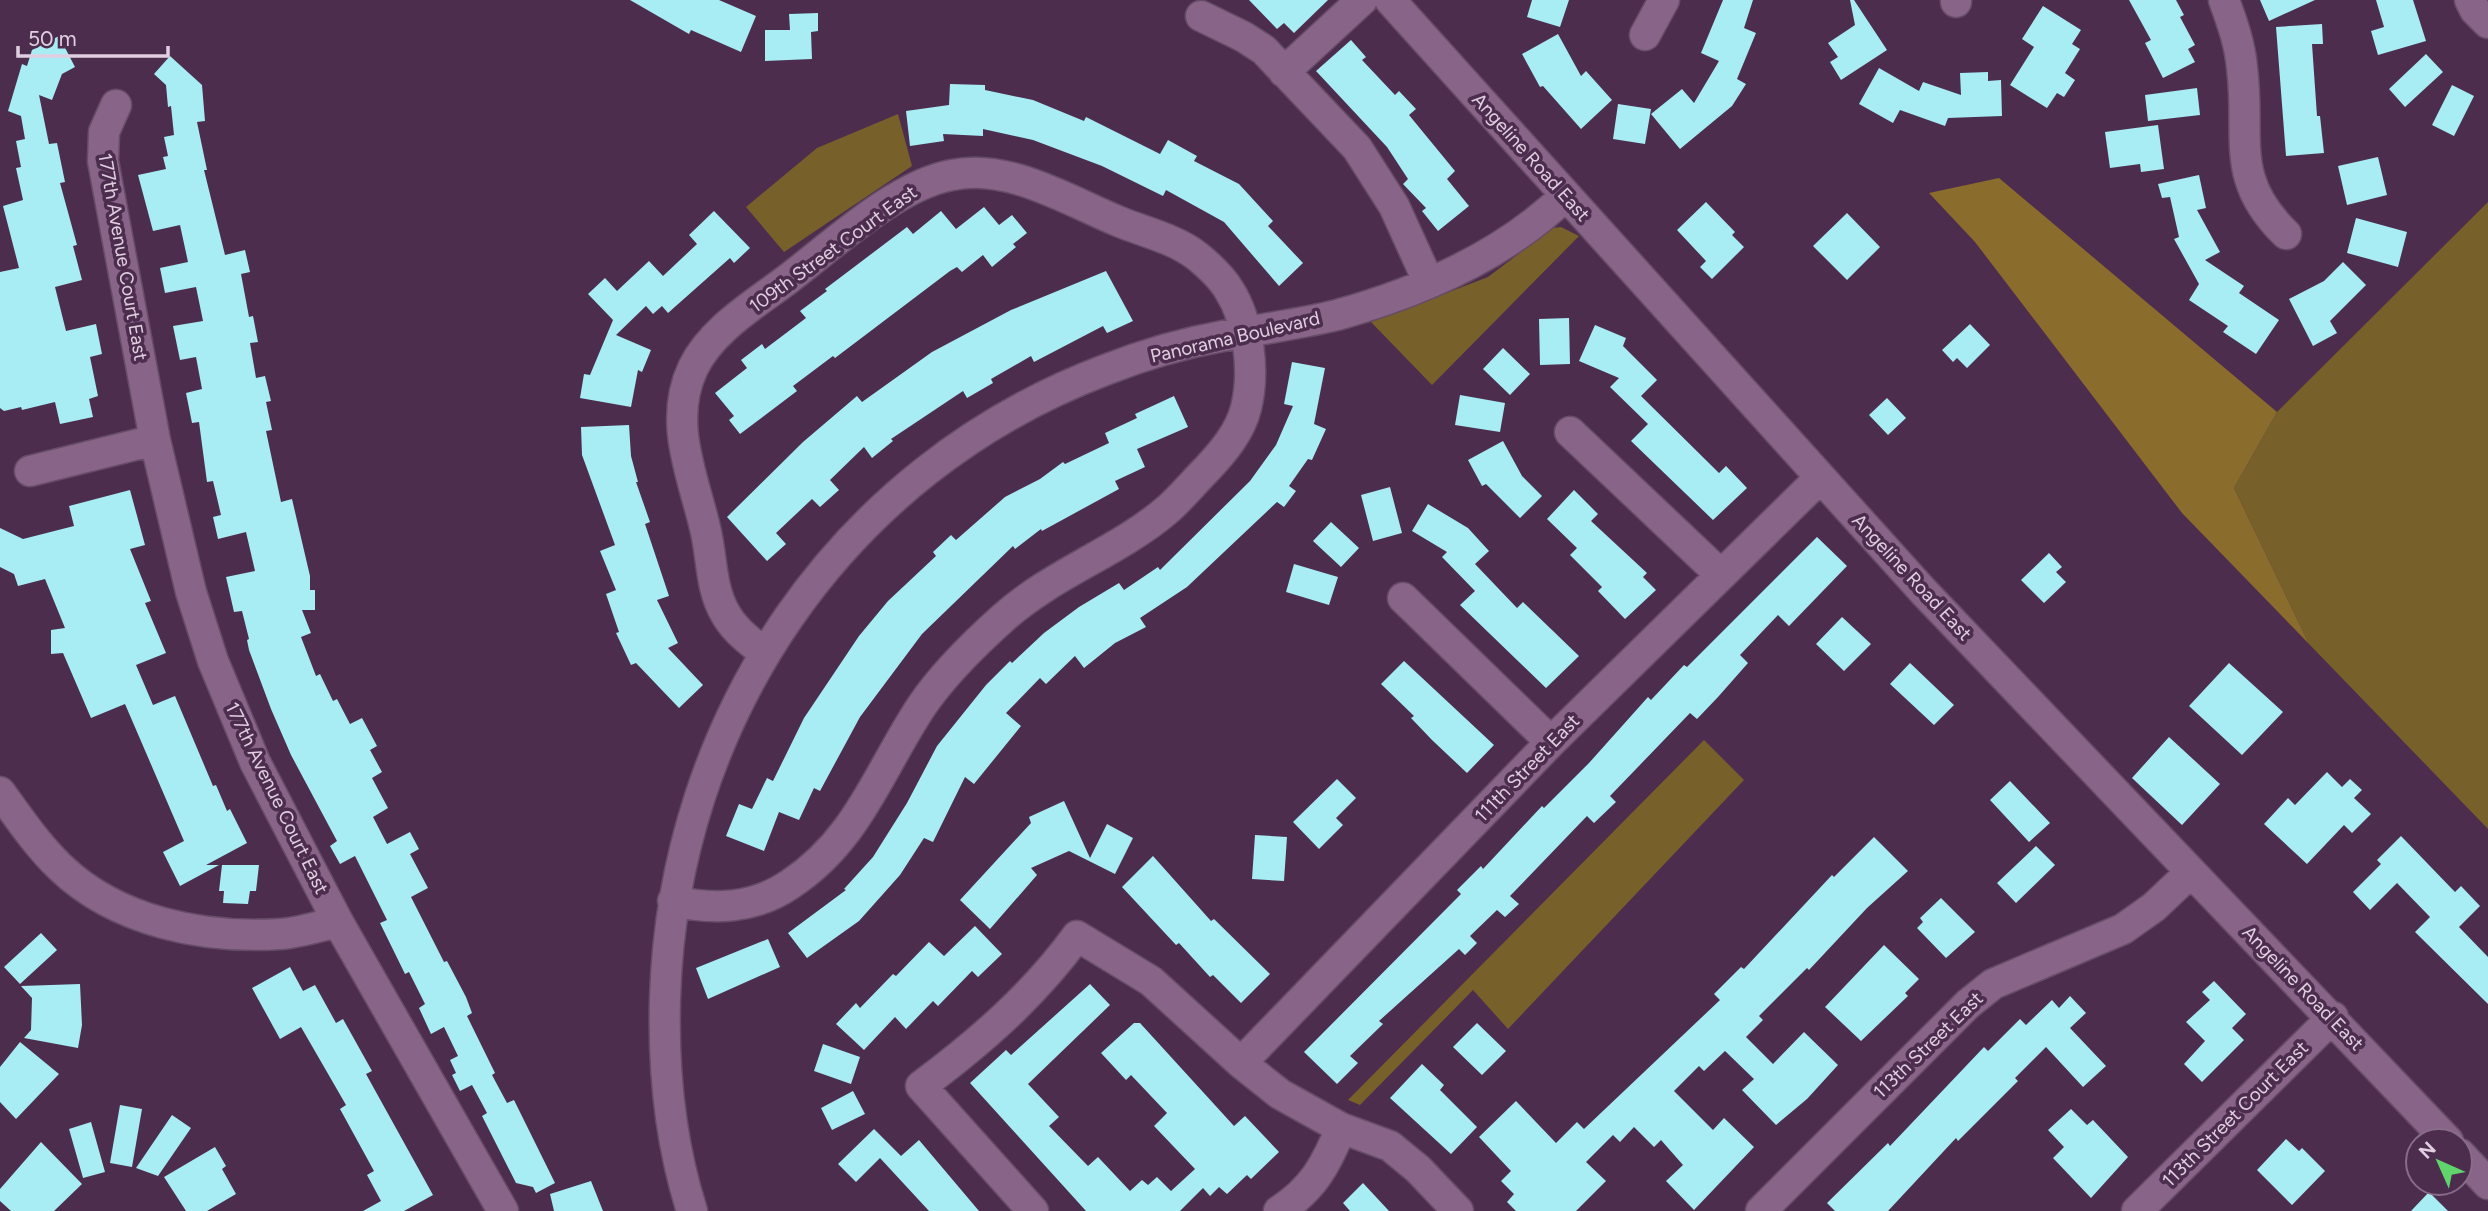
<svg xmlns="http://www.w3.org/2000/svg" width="2488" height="1211" viewBox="0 0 2488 1211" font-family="Figtree,sans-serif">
	<rect width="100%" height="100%" fill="#4c2d4e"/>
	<path fill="#78602a" d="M898,114l14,52 -128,86 -38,-45 71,-59z
		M2488,202v627l-179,-185 -75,-156 43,-76z
		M1561,227l18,9 -147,149 -61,-63 117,-45 65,-49z
		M1704,740l40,40 -236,249 -35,-39 -113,115 -12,-5z"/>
	<path fill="#8a6d2c" d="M1999,178l278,234 -43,76 75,156 -127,-131 -207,-271 -46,-49z"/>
	<path fill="#a8ecf4" d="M630,0h89l37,16 -15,36 -50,-22 -2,4z
		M1249,0h79l-34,33 -10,-10 -7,6z
		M1532,0h37l-9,27 -33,-10z
		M1723,0h30l-9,28 12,5 -19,46 9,5 -14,22 -52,43 -29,-35 31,-25 12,14 25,-42 -18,-8z
		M1850,0h4l33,50 -46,30 -11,-18 8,-5 -10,-14 27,-18z
		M2129,0h47l8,15 -4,2 15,28 -7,4 7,13 -32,16 -18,-35 6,-3z
		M2260,0h55l-46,21z
		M2376,0h37l13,41 -48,14 -7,-24 13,-4z
		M2043,6l38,24 -9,14 8,5 -15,24 10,7 -11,17 -7,-4 -10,15 -37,-23 24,-38 -12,-8z
		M818,13v18l-7,1 1,27 -47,2v-31h25l-1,-16z
		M2322,24l1,20h-11l5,72h3l4,37 -38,3 -10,-129z
		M1558,34l23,42 5,-5 26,29 -31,29 -38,-43 -3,1 -18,-33z
		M59,36l16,31 -13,7 -10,26 -13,-5 10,49 8,-1 8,39 -5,1 17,62 -4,1 9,34 -27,7 11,44 30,-7 6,30 -12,3 8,39 -9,3 4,18 -33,7 -5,-22 -33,8 -1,-3 -17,4 -4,-3v-136l19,-4 -16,-62 20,-6 -7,-32 5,-1 -5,-26 9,-2 -4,-23 -13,-5 14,-47 5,2 5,-16z
		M1351,40l15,17 -4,3 33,35 4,-4 17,18 -7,6 46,56 -8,8 22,27 -31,25 -16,-20 4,-3 -23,-24 5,-5 -21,-32 -71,-76z
		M2426,54l17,18 -38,35 -16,-18z
		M170,56l32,29 3,36 -8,1 10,48h-3l21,85 20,-5 5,22 -9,2 8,43 4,-1 5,26 -8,1 6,35 9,-2 6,25 -5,1 6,28 -6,1 15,71 11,-3 18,77v14h5v20h-13l9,23 -10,4 15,39 4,-2 13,27 4,-2 13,25 12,-6 15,28 -7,4 12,22 -10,6 16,30 -15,9 14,27 23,-12 9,17 -9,5 18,34 -17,9 33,65 3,-1 19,36 6,16 -5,3 28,57 -3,2 15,28 7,-3 41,83 -19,10 -3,-6 -17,-4 -34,-67 5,-3 -15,-28 -12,6 -8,-16 4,-2 -6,-13 8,-4 -14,-29 -13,7 -12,-26 6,-4 -16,-32 -4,2 -25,-51 7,-3 -32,-64 -15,8 -10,-18 7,-5 -46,-86 -20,-46 -22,-59 -2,-10 2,-1 -7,-28 -8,1 -8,-35 29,-6 -9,-39 -28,7 -5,-22 8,-2 -8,-34 -6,1 -8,-60 -7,1 -6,-30 16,-4 -6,-32 -16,3 -7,-34 30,-5 -7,-34 -31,6 -5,-25 28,-6 -8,-37 -27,6 -15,-56 28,-6 -3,-12 5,-1 -4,-19 10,-2 -3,-29 -3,1 -2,-22 -12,-11z
		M1879,68l40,23 4,-9 38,13 -1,-22 28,-1v9l13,-1 1,36 -54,2 -3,8 -45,-16 -7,13 -34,-19z
		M950,84l35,1v5l48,10 51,21 2,-4 74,37 8,-14 29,16 -3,5 45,23 34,37 -5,5 35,37 -24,23 -55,-64 -58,-32 -3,6 -61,-30 -69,-26 -50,-11v7l-40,-2 1,7 -34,5 -4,-35 43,-6z
		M2452,85l22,11 -20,40 -22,-11z
		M2197,88l3,27 -52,6 -3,-26z
		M1618,104l33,5 -6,35 -32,-5z
		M2158,125l6,44 -23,3 -1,-8 -30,4 -5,-36z
		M2378,157l9,38 -40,10 -9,-39z
		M2199,175l7,33 -9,2 23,42 -15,8 39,26 -5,7 40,27 -23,34 -33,-22 5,-6 -39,-26 10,-16 -25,-45 5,-2 -9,-40 -8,1 -4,-14z
		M1706,202l29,30 -3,3 12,12 -32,32 -12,-12 6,-6 -29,-31z
		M984,207l15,18 13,-10 15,18 -14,11 3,3 -24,20 -9,-12 -21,17 -5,-5 -7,4 -115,87 -2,-2 -40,30 4,5 -57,43 -11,-14 5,-4 -19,-23 32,-25 -6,-8 21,-16 3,5 41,-31 -6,-7 27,-20 -2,-2 82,-62 6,7 28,-23 15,18z
		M714,211l36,37 -16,15 -4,-5 -62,55 -6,-7 -9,8 -7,-8 -30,29 35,15 -9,22 -4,-2 -7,37 -51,-9 4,-24 6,1 23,-55 -25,-26 17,-16 12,13 32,-30 14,15 34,-32 -8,-9z
		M1847,213l33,34 -33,33 -34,-34z
		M2356,218l51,14 -9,35 -51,-14z
		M2343,262l23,23 -36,36 7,12 -24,13 -24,-47 35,-18z
		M1106,271l27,50 -26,12 -4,-7 -69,36 -3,-6 -40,23 2,4 -26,15 -4,-7 -72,48 2,2 -21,17 -8,-11 -34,33 9,10 -19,17 -8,-8 -36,34 10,11 -19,17 -40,-44 76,-75 54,-46 5,6 70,-50 79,-42z
		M1569,318l1,46 -30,1 -1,-46z
		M1970,324l20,21 -23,23 -10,-10 -4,4 -11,-12z
		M1595,325l31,13 -3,8 34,34 -16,16 78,77 7,-7 21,22 -34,32 -82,-79 17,-17 -38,-37 9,-9 -40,-17z
		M1503,348l27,26 -20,21 -27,-26z
		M1292,362l33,6 -11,56 12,5 -14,31 -4,-1 -19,27 7,5 -12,16 -7,-5 -90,85 -47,31 6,9 -31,16 -31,25 -9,-12 -29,28 -6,-6 -34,35 15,13 -47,58 -9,-7 -32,65 -9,-4 -24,37 -41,46 -52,37 -19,-25 58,-43 -2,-1 29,-32 34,-54 30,-57 49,-61 24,-24 2,2 32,-30 35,-26 40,-24 5,7 34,-23 2,3 90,-89 26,-36 17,-39 -9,-2z
		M1460,395l45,8 -5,29 -45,-7z
		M1174,396l14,31 -51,22 8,18 -30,14 4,8 -77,42 -1,-2 -26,20 -2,-3 -91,88 -62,83 -40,74 -6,-3 -15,32 -20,-8 -15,39 -38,-15 13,-32 13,5 15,-31 6,3 31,-63 55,-82 29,-35 48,-45 -3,-4 18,-17 5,5 49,-43 35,-18 23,-17 2,2 44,-21 -4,-10 32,-15 -2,-4z
		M1887,398l19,20 -18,17 -19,-20z
		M629,425l2,31 7,26h-2l14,40 -5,2 24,72 -12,4 21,43 -10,5 35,37 -24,23 -43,-45 -5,2 -15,-32 3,-1 -13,-38 10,-4 -16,-39 15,-6 -33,-90 -1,-28z
		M1503,441l19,35 20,20 -22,22 -34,-34 -4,2 -14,-26z
		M1390,487l12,46 -29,8 -12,-46z
		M130,490l15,55 -15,4 21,52 -6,2 21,50 -30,12 17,40 22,-9 38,90 3,-1 11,26 3,-2 17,34 -41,22h13l-39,21 -17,-34 21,-11 -59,-137 -34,14 -28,-65 -12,1v-24l14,-2 -20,-49 -27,7 -4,-12 -14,-7v-39l23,11 51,-13 -5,-20z
		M1574,490l24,24 -7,7 56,52 -4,4 13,13 -31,29 -27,-28 4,-4 -32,-32 7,-7 -30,-29z
		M1428,504l40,24 21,23 -14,13 42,44 6,-6 56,54 -33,32 -86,-83 15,-14 -33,-34 5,-5 -35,-21z
		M1331,522l28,26 -18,19 -28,-26z
		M1817,537l30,29 -58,60 -11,-11 -38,40 8,8 -30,34 -21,22 -7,-6 -80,83 6,6 -22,21 -7,-7 -77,80 9,8 -14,13 -8,-7 -27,26 7,7 -12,12 -6,-6 -80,72 4,3 -33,32 8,7 -21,21 -33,-32 157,-158 -4,-4 24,-24 2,3 59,-63 2,2 45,-45 59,-66 3,3 33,-35 3,2z
		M2049,553l13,14 -6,5 10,10 -22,21 -23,-23z
		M1294,564l44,13 -9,28 -43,-13z
		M1842,617l29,27 -27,27 -28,-27z
		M1404,661l90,84 -27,28 -35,-33 -21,-22 3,-2 -33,-32z
		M1910,663l44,42 -20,20 -44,-41z
		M2229,663l54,49 -41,43 -53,-49z
		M2169,737l51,47 -38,41 -50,-47z
		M2327,772l15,15 8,-8 12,11 -8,8 17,16 -19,19 -8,-8 -37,39 -43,-40 24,-26 7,7z
		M1337,779l19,19 -20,20 7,7 -24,24 -26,-27z
		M2010,781l40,42 -21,19 -39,-42z
		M1064,801l26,57 17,-34 26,14 -18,36 -46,-23 -38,17 6,7 -47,54 -30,-29 71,-77 -2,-6z
		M1255,835l32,2 -3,44 -32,-2z
		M2401,836l54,56 6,-6 19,20 -21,21 29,30v47l-73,-72 15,-15 -33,-34 -27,27 -17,-18 28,-28 -4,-4z
		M1874,837l34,34 -41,37 -58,62 -2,-2 -48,48 4,4 -17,17 27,27 31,-32 34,33 -31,34 -31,26 -34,-35 12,-11 -29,-28 -21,20 -5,-5 -25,25 39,39 11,-12 30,29 -60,63 -28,-29 17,-16 -22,-25 -7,7 -20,-20 -14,15 -7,-7 -27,27 20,19 -30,30h-60l-9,-9 7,-8 -13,-13 10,-10 -32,-34 37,-36 40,42 21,-21 7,7 136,-129 -6,-6 27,-27 3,2 88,-94 2,2z
		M2036,846l19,19 -39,38 -19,-20z
		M1153,856l58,65 3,-2 56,55 -29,29 -28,-28 -3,2 -31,-34 -3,2 -54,-58z
		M222,865h37l-3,26h-6l-2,13 -25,-1 1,-12h-5z
		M1941,898l34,34 -29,26 -29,-30 6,-6 -3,-4z
		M975,926l27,28 -24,23 -6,-6 -34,35 -5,-5 -27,28 -11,-12 -31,33 -28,-26 20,-21 4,5 33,-34 3,2 33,-34 15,14z
		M41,933l16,17 -37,34 -16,-17z
		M768,939l12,28 -72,32 -12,-31z
		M1884,945l35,34 -14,14 3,3 -47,45 -36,-34z
		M290,967l13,24 12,-6 21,38 7,-4 29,52 -6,3 67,121 -29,16h-41l18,-10 -14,-26 7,-4 -34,-62 6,-4 -45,-78 -21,12 -28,-51z
		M2214,981l32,33 -14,14 12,12 -42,42 -18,-18 21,-23 -19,-19 24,-22 -8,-8z
		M80,984l2,41 -4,23 -54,-10 7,-8 1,-32 -11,-12z
		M1090,984l20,21 -82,79 31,33 -10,9 39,40 10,-9 32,34 12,-11 6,5 9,-8 14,14 24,-22 -41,-43 13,-13 -36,-38 -5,5 -25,-27 33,-30h6l94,103 11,-10 34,36 -28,27 -4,-4 -20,19 -8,-7 -9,9 -7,-8 -23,23h-94l-116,-128 36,-33 5,5z
		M2070,996l16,17 -16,15 36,38 -23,21 -37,-40 -31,31 3,3 -60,60 -2,-3 -68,73h-53l-8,-8 61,-60 2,3 94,-99 4,4 32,-32 6,6 26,-25 7,8z
		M1477,1023l29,28 -24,24 -29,-28z
		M20,1042l39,32 -43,45 -16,-17v-35z
		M823,1044l37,13 -9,27 -37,-13z
		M1422,1064l22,21 -4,5 37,37 -26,27 -61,-56z
		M853,1091l12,23 -33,16 -11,-22z
		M120,1105l22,4 -10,58 -22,-4z
		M2071,1109l16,16 6,-5 35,37 -37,41 -38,-40 11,-11 -16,-17z
		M172,1115l19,13 -33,48 -22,-8z
		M91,1122l14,50 -22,6 -14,-49z
		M874,1129l27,27 18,-16 60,71h-50l-49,-53 -24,24 -18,-18z
		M2286,1139l13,12 3,-3 23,23 -33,34 -35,-35z
		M41,1142l41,42 -28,27h-43l-11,-10v-12z
		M215,1147l11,19 -4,3 14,25 -29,17h-21l-22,-34z
		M591,1181l12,30h-49l-4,-17z
		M1363,1183l26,28h-39l-7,-8z
		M2429,1192l19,19h-37z"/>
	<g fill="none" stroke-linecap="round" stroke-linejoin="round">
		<defs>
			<path id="minor" d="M1390,0l533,591 525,550
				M1956,0v2
				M2224,0c8,22 16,44 18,68 9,69 -14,110 44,166
				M2470,0l5,10 13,13
				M1201,16l43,21 20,13 93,98 37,58 35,77
				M1645,35l19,-35
				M1284,72l78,-72
				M116,105l-12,27 -1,29 52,279 36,152 22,69 42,101 83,160 165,289
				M1570,432l150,142
				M30,471l125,-31
				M1403,598l148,144
				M0,792c19,26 37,53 60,75 57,55 144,72 220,67 19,-1 39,-8 58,-12
				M673,901c41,9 80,8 116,-16 69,-45 89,-113 132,-178 22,-33 53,-63 82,-89 50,-45 115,-66 164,-108 14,-12 26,-27 39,-40 17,-18 34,-38 40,-62 9,-36 3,-87 -17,-118 -7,-12 -21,-25 -32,-34 -22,-17 -52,-24 -77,-34 -51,-21 -111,-59 -168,-47 -56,10 -119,70 -164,104 -33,25 -77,51 -95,89 -26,55 1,110 13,164 6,27 5,57 19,81 9,17 25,28 39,40
				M1241,1063l310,-321 268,-263
				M2460,1154l28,30
				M692,1211c-22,-69 -29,-140 -27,-212 8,-280 176,-529 440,-629 38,-15 79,-27 118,-34 38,-7 77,-12 114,-21 83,-23 167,-59 229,-120
				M1033,1211l-112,-125c59,-44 112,-90 156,-150l74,45 90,82 39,31 61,34 49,18 28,23 40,42
				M1279,1211c34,-22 47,-46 62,-83
				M1761,1211l207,-207 25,-20 130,-55 31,-22 37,-35
				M2137,1211l196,-194"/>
		</defs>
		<use href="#minor" stroke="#664c67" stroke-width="33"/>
		<use href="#minor" stroke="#876488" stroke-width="30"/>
	</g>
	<g text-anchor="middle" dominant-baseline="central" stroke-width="7" stroke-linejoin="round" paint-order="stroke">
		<g font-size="19" fill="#e1cee1" stroke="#4c2d4e">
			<text transform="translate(1531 157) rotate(48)">Angeline Road East</text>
			<text transform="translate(833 249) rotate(-36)">109th Street Court East</text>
			<text transform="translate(123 257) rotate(80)">177th Avenue Court East</text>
			<text transform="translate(1235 337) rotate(-13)">Panorama Boulevard</text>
			<text transform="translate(1912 577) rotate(47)">Angeline Road East</text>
			<text transform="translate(1527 768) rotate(-46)">111th Street East</text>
			<text transform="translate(277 798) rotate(64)">177th Avenue Court East</text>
			<text transform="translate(2303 988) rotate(46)">Angeline Road East</text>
			<text transform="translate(1928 1045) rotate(-44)">113th Street East</text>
			<text transform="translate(2235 1114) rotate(-45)">113th Street Court East</text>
		</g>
	</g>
	<g transform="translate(2439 1162) rotate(315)"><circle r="33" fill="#4c2d4e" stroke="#886d89" stroke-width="2"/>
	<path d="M0-5L12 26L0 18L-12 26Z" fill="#60d56b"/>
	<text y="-10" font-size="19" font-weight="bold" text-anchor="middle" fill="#e1cee1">N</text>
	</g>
	<path d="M18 46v10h150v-10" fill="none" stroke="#e1cee1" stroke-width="3.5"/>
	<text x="28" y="46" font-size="21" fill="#e1cee1" stroke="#4c2d4e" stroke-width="5" paint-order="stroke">50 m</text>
</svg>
